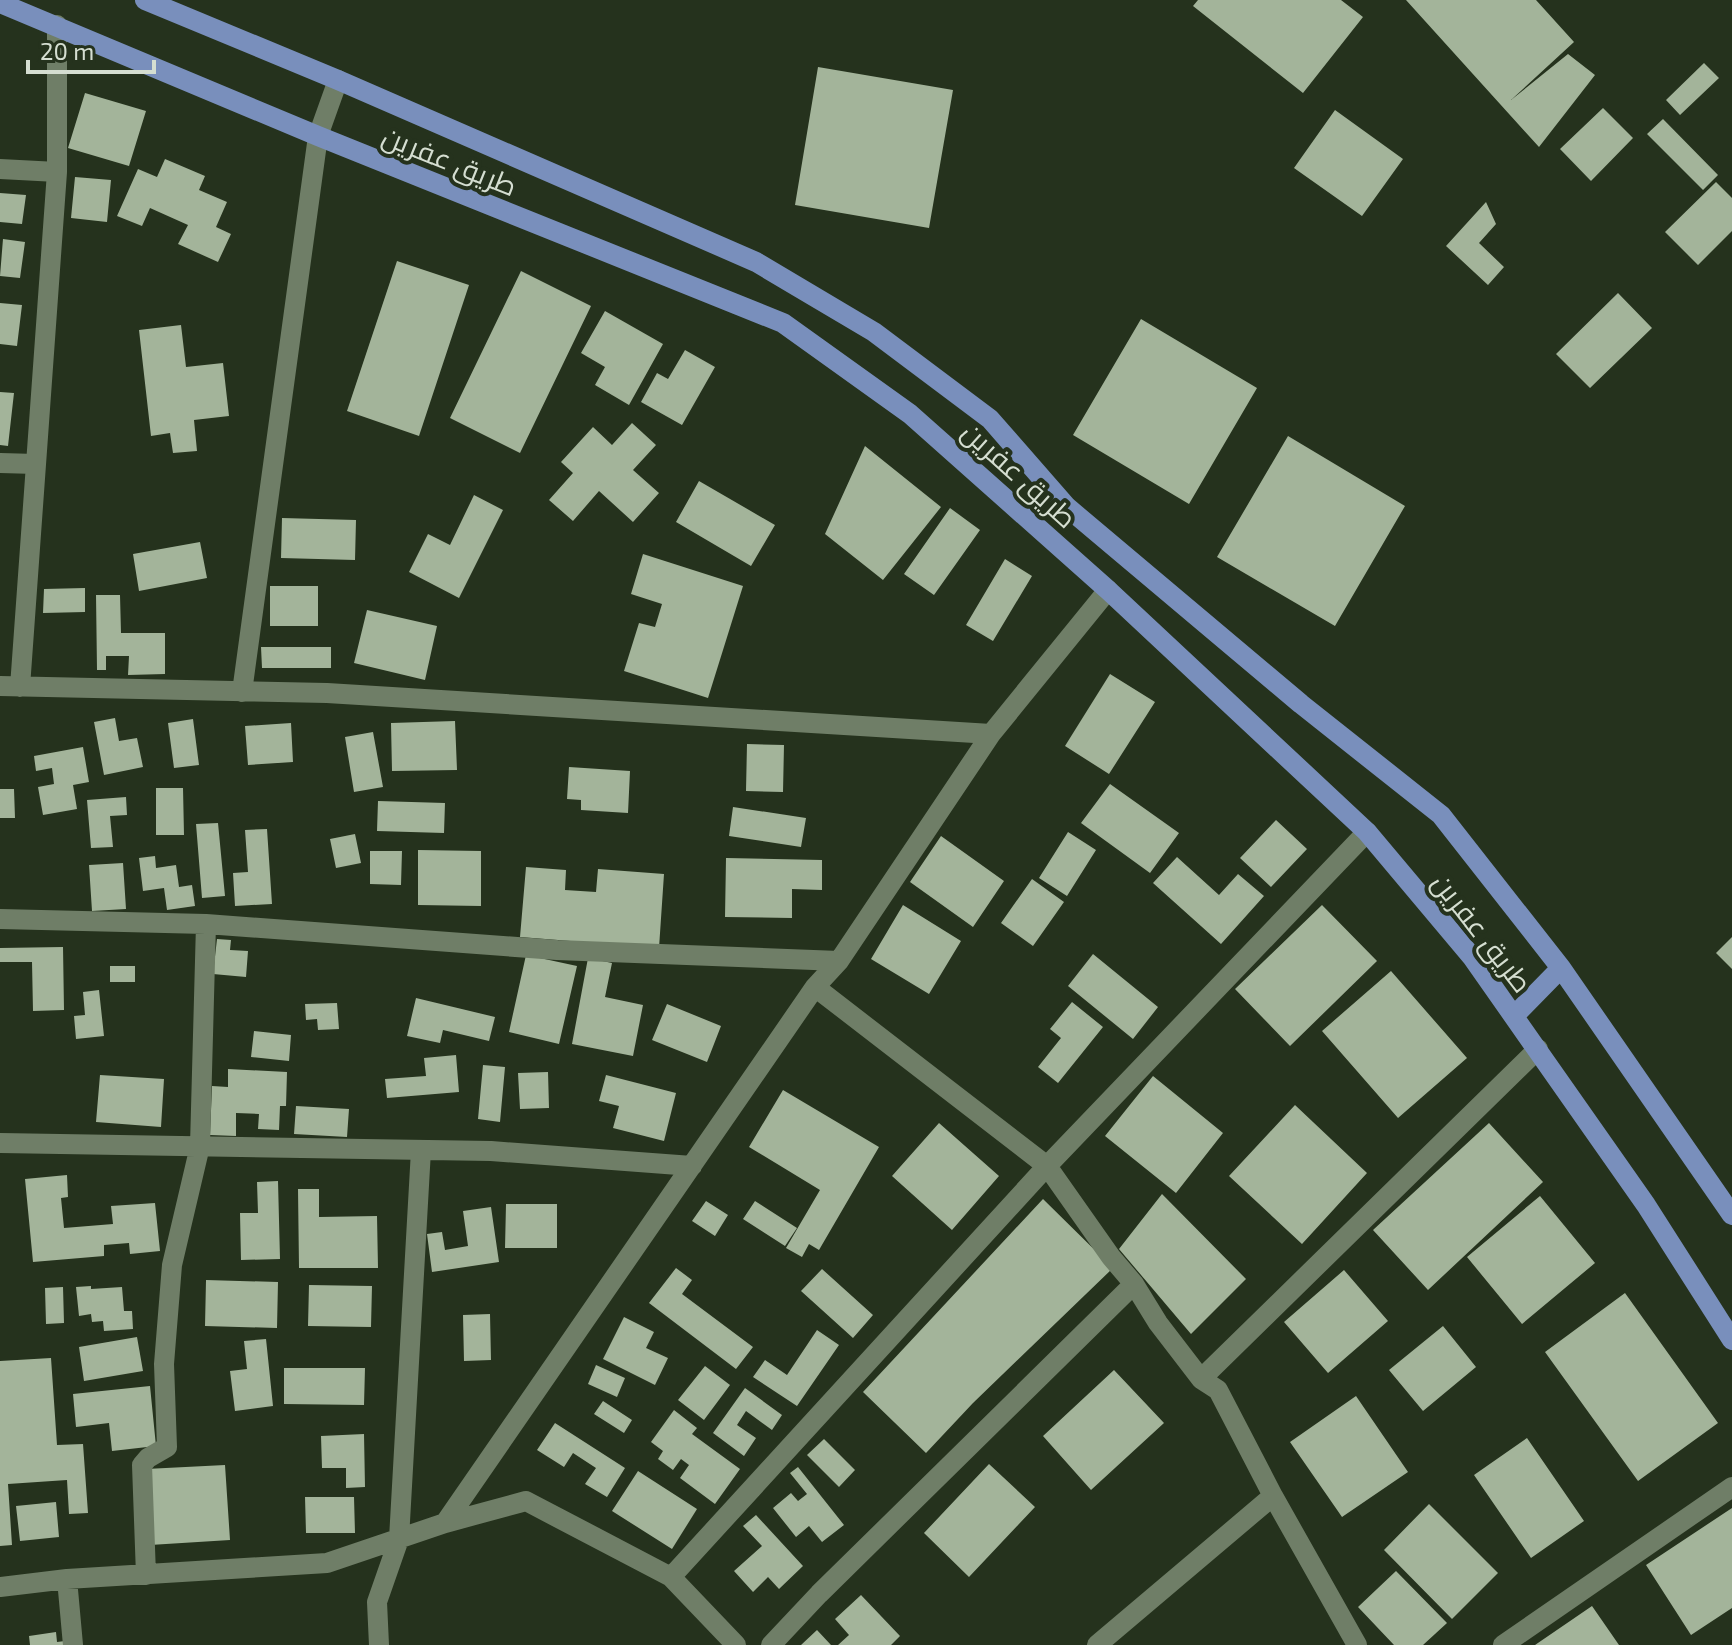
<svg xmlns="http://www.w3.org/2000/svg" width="1732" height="1645" viewBox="0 0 1732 1645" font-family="'Exo 2',Cairo,sans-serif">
	<rect width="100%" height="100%" fill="#25321d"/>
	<path fill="#a3b49a" d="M1198,0h143l22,17 -60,76 -110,-87z
		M1406,0h130l38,42 -63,58 57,-46 27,21 -56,72z
		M1704,63l15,15 -39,37 -14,-15z
		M818,67l135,23 -24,138 -134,-23z
		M85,93l61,18 -17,55 -61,-18z
		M1603,108l30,30 -42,43 -31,-32z
		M1335,110l68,49 -41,57 -68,-48z
		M1663,119l55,56 -15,15 -56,-56z
		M165,159l40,17 -6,14 28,12 -11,25 15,7 -13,28 -40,-18 10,-19 -38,-17 -8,18 -25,-10 21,-47 19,8z
		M75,177l36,3 -4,42 -36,-4z
		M1716,182l16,16v33l-34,34 -33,-33z
		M0,193l26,2 -4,29 -22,-2z
		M1486,202l10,22 -17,19 25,24 -16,18 -42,-39z
		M3,239l22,3 -5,36 -20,-2z
		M397,261l72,24 -50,151 -72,-25z
		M521,271l70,35 -71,147 -70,-35z
		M1618,293l34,35 -62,60 -34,-34z
		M0,303l22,2 -5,41 -17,-2z
		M605,311l58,33 -34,61 -34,-20 10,-18 -24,-14z
		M1141,319l116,69 -68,116 -116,-69z
		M181,325l5,42 37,-4 6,53 -35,4 3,31 -24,2 -3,-20 -19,3 -12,-106z
		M685,350l30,17 -33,58 -41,-23 16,-29 11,6z
		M0,392l14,1 -6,53 -8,-1z
		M632,423l24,22 -23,25 26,23 -26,29 -34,-31 -26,30 -24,-21 24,-27 -12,-11 32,-35 19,18z
		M1288,436l117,70 -70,120 -118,-69z
		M865,446l76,61 -58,73 -58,-46z
		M699,481l76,44 -24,41 -75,-44z
		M474,495l29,15 -44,88 -50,-26 19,-38 22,11z
		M950,508l30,22 -46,65 -30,-21z
		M282,518l74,2 -1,40 -74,-2z
		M200,542l7,36 -68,13 -6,-37z
		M643,554l100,32 -35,112 -84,-27 15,-48 16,4 7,-23 -31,-10z
		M1005,559l27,17 -39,65 -27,-16z
		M270,586h48v40h-48z
		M85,588v24l-42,1 1,-24z
		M96,595h24l1,38h44v41l-37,1 1,-19h-23v14h-9z
		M367,610l70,16 -12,54 -71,-17z
		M261,647h70v21h-69z
		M1110,674l45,28 -46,72 -44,-28z
		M115,718l4,23 18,-3 6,29 -39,8 -10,-53z
		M193,719l6,46 -25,3 -6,-45z
		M455,721l2,49 -65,1 -1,-48z
		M291,723l2,39 -45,3 -3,-39z
		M373,732l10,55 -29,5 -9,-55z
		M747,744l37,1 -1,47 -37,-1z
		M83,747l6,35 -16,3 4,24 -34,6 -5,-28 16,-3 -2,-16 -16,3 -2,-15z
		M569,767l61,4 -2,42 -47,-3v-10l-14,-1z
		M1110,784l69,49 -29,40 -69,-50z
		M156,788h27l1,47h-28z
		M0,789h14l1,29h-15z
		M126,797l1,18 -17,1 3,31 -22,1 -4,-48z
		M378,801l67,2 -1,30 -67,-2z
		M733,807l73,11 -5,29 -72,-11z
		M1276,820l31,29 -36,38 -31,-29z
		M218,823l7,73 -23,2 -6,-74z
		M267,829l5,75 -37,2 -2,-33 15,-1 -3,-42z
		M1068,832l28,18 -29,46 -28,-18z
		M355,834l6,29 -25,5 -6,-29z
		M941,836l63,45 -31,46 -63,-45z
		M418,850l63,1v55l-63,-1z
		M370,851h32l-1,34 -31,-1z
		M155,856l1,12 20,-3 3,22 13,-2 3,21 -28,4 -3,-22 -21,3 -4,-33z
		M1177,857l42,38 19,-21 26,22 -43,48 -68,-61z
		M726,858l96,2v30l-30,-1v29l-67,-1z
		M123,863l3,46 -34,2 -3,-46z
		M526,867l40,3 -1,20 31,2 2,-23 66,5 -5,74 -139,-11z
		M1032,879l32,23 -31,44 -32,-23z
		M903,905l58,36 -32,53 -58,-35z
		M1322,905l55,56 -87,85 -55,-57z
		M1732,937v32l-16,-16z
		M217,939l14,1 -1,10 18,1 -2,26 -33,-3z
		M63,947l1,63 -31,1 -1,-49h-32v-14z
		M1093,954l65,53 -25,32 -65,-53z
		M526,955l51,11 -18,78 -50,-12z
		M588,958l24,5 -7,34 38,8 -10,51 -61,-12z
		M110,966h25v16h-25z
		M1391,971l76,87 -69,60 -76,-87z
		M99,990l5,46 -28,3 -2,-23 11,-1 -2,-23z
		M416,998l79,19 -6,24 -46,-11 -3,13 -33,-7z
		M1072,1002l31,25 -45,56 -20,-16 23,-29 -11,-9z
		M337,1003l2,26 -21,1 -1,-11 -11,1 -1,-16z
		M667,1004l54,22 -14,36 -55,-22z
		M254,1031l37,4 -2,26 -38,-4z
		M456,1055l3,37 -72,6 -2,-19 41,-3 -2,-18z
		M483,1065l22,2 -5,55 -22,-3z
		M228,1069l59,3 -1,34h-6l-1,24 -21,-1 1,-15 -23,-1v23l-26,-1 2,-49 16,1z
		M548,1072l1,36 -29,1 -2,-36z
		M100,1075l64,4 -3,48 -65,-5z
		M606,1075l70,18 -12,48 -51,-13 6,-22 -20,-5z
		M1153,1076l70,57 -47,60 -71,-57z
		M783,1090l96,57 -60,103 -10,-6 -7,13 -16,-9 34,-58 -71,-43z
		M1295,1105l72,68 -65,71 -73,-68z
		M296,1106l53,3 -2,28 -53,-3z
		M939,1123l60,53 -47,54 -60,-54z
		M1489,1123l54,59 -115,108 -55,-60z
		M67,1175l1,22 -7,1 3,30 49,-4 -2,-18 44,-3 5,48 -30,3 -1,-11 -25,2v11l-71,6 -8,-83z
		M278,1181l2,78 -39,1 -1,-47h18l-1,-31z
		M298,1189h21v28l58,-1 1,52h-79z
		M1162,1194l84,85 -55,55 -72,-85z
		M1540,1196l55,67 -73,61 -55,-67z
		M1043,1199l70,69 -140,135 -47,50 -63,-61z
		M706,1201l22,14 -13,21 -23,-15z
		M755,1201l42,27 -12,18 -42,-27z
		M506,1204h51v44h-52z
		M491,1207l8,55 -67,10 -5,-38 15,-2 3,18 23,-4 -5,-35z
		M676,1268l16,12 -10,14 71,53 -17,22 -87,-66z
		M822,1269l51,46 -20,23 -52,-47z
		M1344,1270l44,51 -60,52 -44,-51z
		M206,1280l72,2 -1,46 -72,-2z
		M309,1285l63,1 -1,41 -63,-1z
		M91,1286v3l31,-2 2,24h8l1,18 -29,2 -1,-10 -11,1 -1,-8 -12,2 -3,-29z
		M63,1287l1,36 -18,1 -1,-36z
		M1625,1293l93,130 -80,58 -93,-129z
		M490,1314l1,46 -27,1 -1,-46z
		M624,1317l30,15 -8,16 22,10 -13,27 -52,-26z
		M1443,1326l33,41 -53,44 -34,-41z
		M817,1330l22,15 -42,61 -44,-29 12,-17 22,15z
		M137,1337l6,34 -59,10 -5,-34z
		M266,1339l7,67 -38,5 -5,-40 17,-2 -3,-28z
		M51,1358l6,87 26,-1 5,69 -19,1 -2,-34 -59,4 4,61 -12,1v-185z
		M596,1365l29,13 -8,19 -29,-13z
		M705,1366l25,19 -26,35 -26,-20z
		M284,1368h81l-1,37 -80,-1z
		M1114,1370l50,53 -73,67 -48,-54z
		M150,1386l6,60 -44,5 -3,-28 -33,4 -3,-33z
		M745,1388l37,27 -10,15 -26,-19 -9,14 19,13 -12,18 -31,-23z
		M1356,1396l52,76 -66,45 -52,-75z
		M603,1401l29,19 -8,13 -30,-19z
		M674,1410l23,18 -5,6 48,35 -25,35 -35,-26 9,-13 -8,-6 -8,11 -15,-11 5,-8 -12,-9z
		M555,1423l70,45 -18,29 -22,-13 11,-16 -23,-15 -9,14 -27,-17z
		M364,1434l1,53 -19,1v-20h-24l-1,-32z
		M1527,1438l57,83 -53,37 -57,-83z
		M824,1439l31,31 -16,17 -32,-32z
		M989,1464l46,43 -66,70 -45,-44z
		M225,1465l5,75 -80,5 -4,-76z
		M798,1467l46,58 -22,17 -13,-16 -13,11 -23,-29 18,-15 7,8 9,-7 -17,-21z
		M638,1471l59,38 -25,40 -60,-38z
		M305,1497h49l1,36h-49z
		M56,1502l3,35 -39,4 -4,-35z
		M1429,1504l69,69 -46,46 -68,-69z
		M1732,1508v100l-41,27 -45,-70z
		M756,1515l47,51 -24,23 -11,-12 -15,15 -19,-21 28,-25 -19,-20z
		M1396,1571l51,52 -24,22h-29l-36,-38z
		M861,1595l39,41 -9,9h-53l11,-10 -14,-16z
		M1592,1606l27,39h-84z
		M817,1630l14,15h-30z
		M56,1632l1,10 8,-1 1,4h-36l-1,-9z"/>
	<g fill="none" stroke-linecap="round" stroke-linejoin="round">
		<path stroke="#6f7e67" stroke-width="20" d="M0,169l57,3
			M0,463l36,1
			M0,686l327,7 664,41
			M20,687l37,-515v-147
			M242,692l76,-556 20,-56
			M0,919l206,5 351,26 282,11
			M815,987l232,179 64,91 23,27 24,39 43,56 17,11 55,106 -176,149
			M0,1143l491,8 201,15
			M1201,1379l337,-330
			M1273,1496l84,149
			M445,1523l370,-536 24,-26 152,-227 117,-144
			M146,1575l-4,-110 6,-7 19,-11 -3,-83 8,-99 28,-119 6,-222
			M671,1577l376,-411 320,-334
			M67,1579l6,66
			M0,1587l67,-8 260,-16 118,-40 81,-22 145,76 65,68
			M379,1645l-2,-43 22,-63 22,-389
			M771,1645l48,-51 315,-310
			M1503,1645l229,-158"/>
		<path stroke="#798fbc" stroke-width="20" d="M145,0l193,80 418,182 118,70 116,87 77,88 234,197 140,111 120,153 171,247
			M0,3l318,133 465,187 127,91 198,176 259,242 105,125 174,248 86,135
			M1514,1016l47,-48"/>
	</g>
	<g text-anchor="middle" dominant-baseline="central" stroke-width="8" stroke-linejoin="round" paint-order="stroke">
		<g font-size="28" fill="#d5ded1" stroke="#25321d">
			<text transform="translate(450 160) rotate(22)">طريق عفرين</text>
			<text transform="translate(1020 474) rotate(42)">طريق عفرين</text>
			<text transform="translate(1483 932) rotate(52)">طريق عفرين</text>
		</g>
	</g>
	<path d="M28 60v12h126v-12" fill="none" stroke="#d5ded1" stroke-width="4"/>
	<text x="40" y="60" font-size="24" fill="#d5ded1" stroke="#25321d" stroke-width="6" paint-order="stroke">20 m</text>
</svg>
